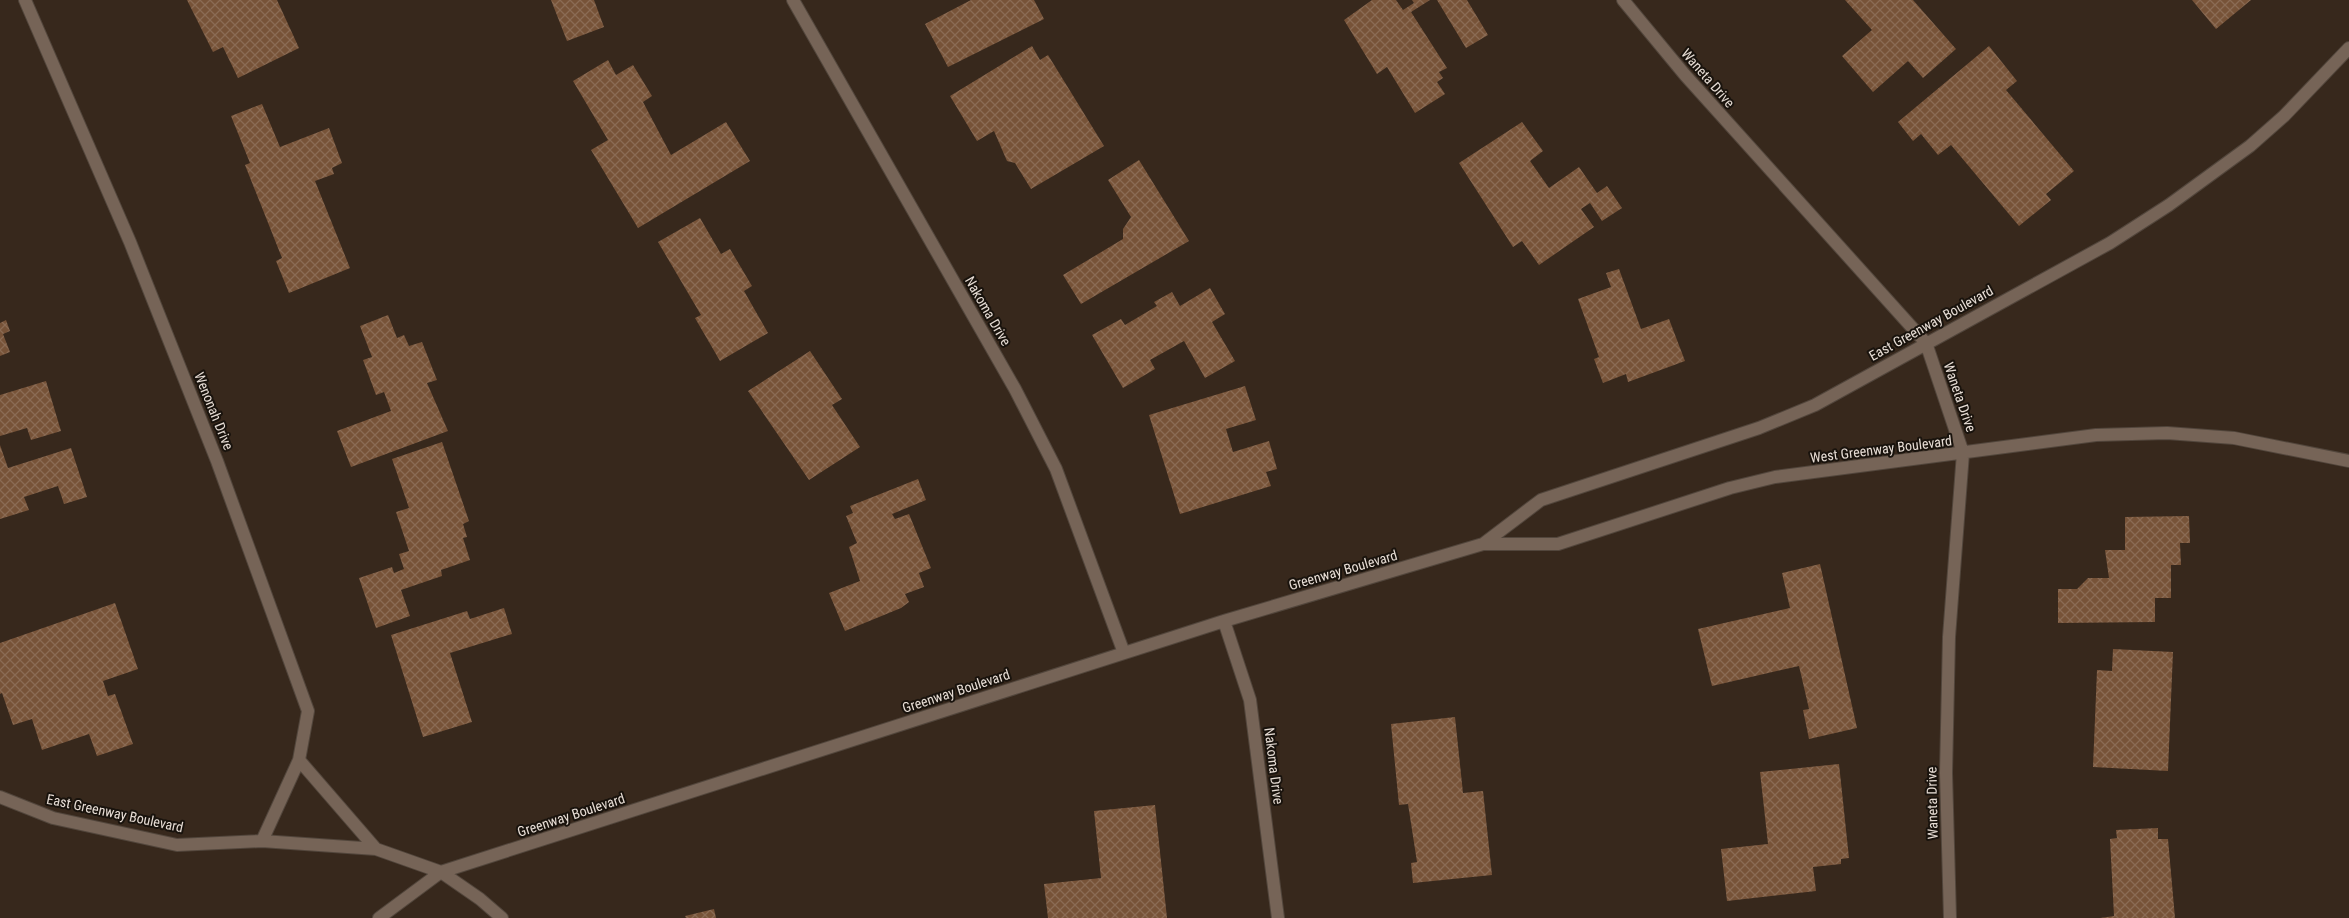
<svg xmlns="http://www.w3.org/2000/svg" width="2349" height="918" viewBox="0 0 2349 918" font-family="'Roboto Condensed',sans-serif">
	<defs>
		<pattern id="building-cross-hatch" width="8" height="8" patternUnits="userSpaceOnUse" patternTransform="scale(1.25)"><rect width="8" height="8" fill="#775338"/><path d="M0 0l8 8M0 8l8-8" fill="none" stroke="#8a6b54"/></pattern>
	</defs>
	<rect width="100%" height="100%" fill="#37281c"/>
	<path fill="url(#building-cross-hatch)" d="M187,0h90l22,48 -61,30 -15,-31 -10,5z
		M551,0h43l10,27 -37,14z
		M971,0h63l10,19 -96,48 -23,-43z
		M1372,0h24l7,10 11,-7 -2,-3h18l-19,12 36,56 -8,4 4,6 -6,4 8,12 -30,19 -28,-46 -10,7 -33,-54z
		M1437,0h30l21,35 -22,13z
		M1845,0h68l43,49 -33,29 -15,-17 -35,31 -31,-36 30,-26z
		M2192,0h59l-35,29z
		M1032,46l8,14 8,-5 56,91 -73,43 -16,-26 -8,-2 -13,-30 -17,10 -27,-45z
		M1989,46l28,35 -11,9 68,81 -28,23 5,6 -32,26 -68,-81 -13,10 -17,-21 -8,7 -15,-19z
		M608,60l8,15 17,-10 19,31 -9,6 28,53 55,-33 24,39 -112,67 -47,-78 17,-10 -35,-59z
		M262,104l18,43 49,-19 13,35 -10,5 2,6 -19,7 35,87 -61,25 -13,-32 6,-3 -37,-93 5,-2 -19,-47z
		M1522,122l21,29 -13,10 19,27 30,-21 18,26 10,-7 15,22 -20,13 -12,-18 -9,6 13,18 -55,38 -17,-24 -9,6 -54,-84z
		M1139,160l50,81 -108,63 -18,-29 60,-36v-10l8,-12 -23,-37z
		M700,218l21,36 9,-5 22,37 -8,5 24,42 -48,28 -25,-43 6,-3 -43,-73z
		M1619,269l22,60 28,-10 16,42 -57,21 -2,-8 -23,9 -9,-24 5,-2 -21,-58 33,-12 -5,-14z
		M1210,288l15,26 -13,8 23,39 -30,17 -21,-37 -34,19 5,9 -32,19 -31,-53 29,-16 4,6 32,-19 -3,-4 18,-10 8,14z
		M388,315l9,23 7,-3 5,11 13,-4 15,38 -10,3 21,48 -97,36 -14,-36 54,-20 -7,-19 -8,3 -13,-35 9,-3 -12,-31z
		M6,320l4,11 -7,3 7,18 -10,4v-33z
		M810,351l32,48 -10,6 28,42 -51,33 -61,-89z
		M46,381l15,50 -30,9 -4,-12 -27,8v-41z
		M1245,386l11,34 -30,9 7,23 36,-11 8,28 -11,3 5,14 -91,28 -31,-99z
		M442,442l27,79 -6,3 4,13 -4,1 7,22 -29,10 1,6 -41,14 9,26 -34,12 -17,-50 33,-11 2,6 10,-4 -5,-15 10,-3 -13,-39 13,-4 -17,-49z
		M0,445l8,23 63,-20 16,49 -23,7 -6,-18 -34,11 5,13 -29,9z
		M918,479l8,21 -34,14 3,5 14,-5 22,54 -12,5 5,14 -19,7 4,8 -8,6 -56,23 -16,-38 31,-12 -11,-34 8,-4 -11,-27 7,-3 -3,-7z
		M2189,516l1,27h-10l1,22h-10v33h-16v24l-97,1v-34h19l11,-11h21l-4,-28h20v-33z
		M1820,564l37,164 -48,11 -6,-29 6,-1 -10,-43 -87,20 -14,-57 92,-21 -8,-35z
		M115,603l23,66 -35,12 5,15 7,-2 18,50 -36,12 -8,-22 -47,16 -10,-31 -19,6 -11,-32 -2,1v-51z
		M504,608l8,26 -62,19 22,69 -49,15 -32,-102 76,-24 3,8z
		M2113,649l60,3 -5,119 -75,-4 4,-97 15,1z
		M1455,717l8,76 20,-2 9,84 -79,8 -2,-20 6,-1 -9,-58 -9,1 -8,-81z
		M1839,764l10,94 -8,1v5l-28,3 3,24 -89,10 -6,-52 47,-5 -8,-72z
		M1155,805l12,113h-119l-4,-34 57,-6 -7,-67z
		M2158,828v11h10l7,79h-75l14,-2 -4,-77 7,-1 -1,-8z
		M714,909l2,9h-30l-1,-2z"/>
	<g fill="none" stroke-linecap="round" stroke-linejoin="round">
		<defs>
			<path id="minor" d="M25,0l105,242 87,219 91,250 -9,49 -37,81
				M793,0l222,389 41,80 68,184
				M1623,0l62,75 241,268 37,110 -14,184 -3,136 4,145
				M1483,544l58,-44 218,-72 56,-23 295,-162 59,-38 81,-59 34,-30 65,-68
				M1224,621l26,79 28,218
				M299,760l77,89 65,23 39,27 22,19
				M0,797l53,21 124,27 85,-4 114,8
				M379,918l62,-46 783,-251 259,-77h75l172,-56 45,-11 321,-42 71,-2 67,5 115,23"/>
		</defs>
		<use href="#minor" stroke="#52463c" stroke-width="14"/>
		<use href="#minor" stroke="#766457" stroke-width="12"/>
	</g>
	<g text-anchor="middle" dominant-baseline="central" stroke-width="4" stroke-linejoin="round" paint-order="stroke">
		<g font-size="14" fill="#e7ddd5" stroke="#19130d">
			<text transform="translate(1708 78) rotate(49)">Waneta Drive</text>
			<text transform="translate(988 311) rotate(60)">Nakoma Drive</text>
			<text transform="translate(1931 323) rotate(-29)">East Greenway Boulevard</text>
			<text transform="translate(1960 397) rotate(71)">Waneta Drive</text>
			<text transform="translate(214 411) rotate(68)">Wenonah Drive</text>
			<text transform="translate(1881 449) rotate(-7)">West Greenway Boulevard</text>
			<text transform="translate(1343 570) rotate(-16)">Greenway Boulevard</text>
			<text transform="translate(956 691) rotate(-18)">Greenway Boulevard</text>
			<text transform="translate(1274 766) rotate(83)">Nakoma Drive</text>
			<text transform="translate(1932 803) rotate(-91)">Waneta Drive</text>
			<text transform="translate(115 813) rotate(12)">East Greenway Boulevard</text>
			<text transform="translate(571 815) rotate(-18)">Greenway Boulevard</text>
		</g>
	</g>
</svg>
